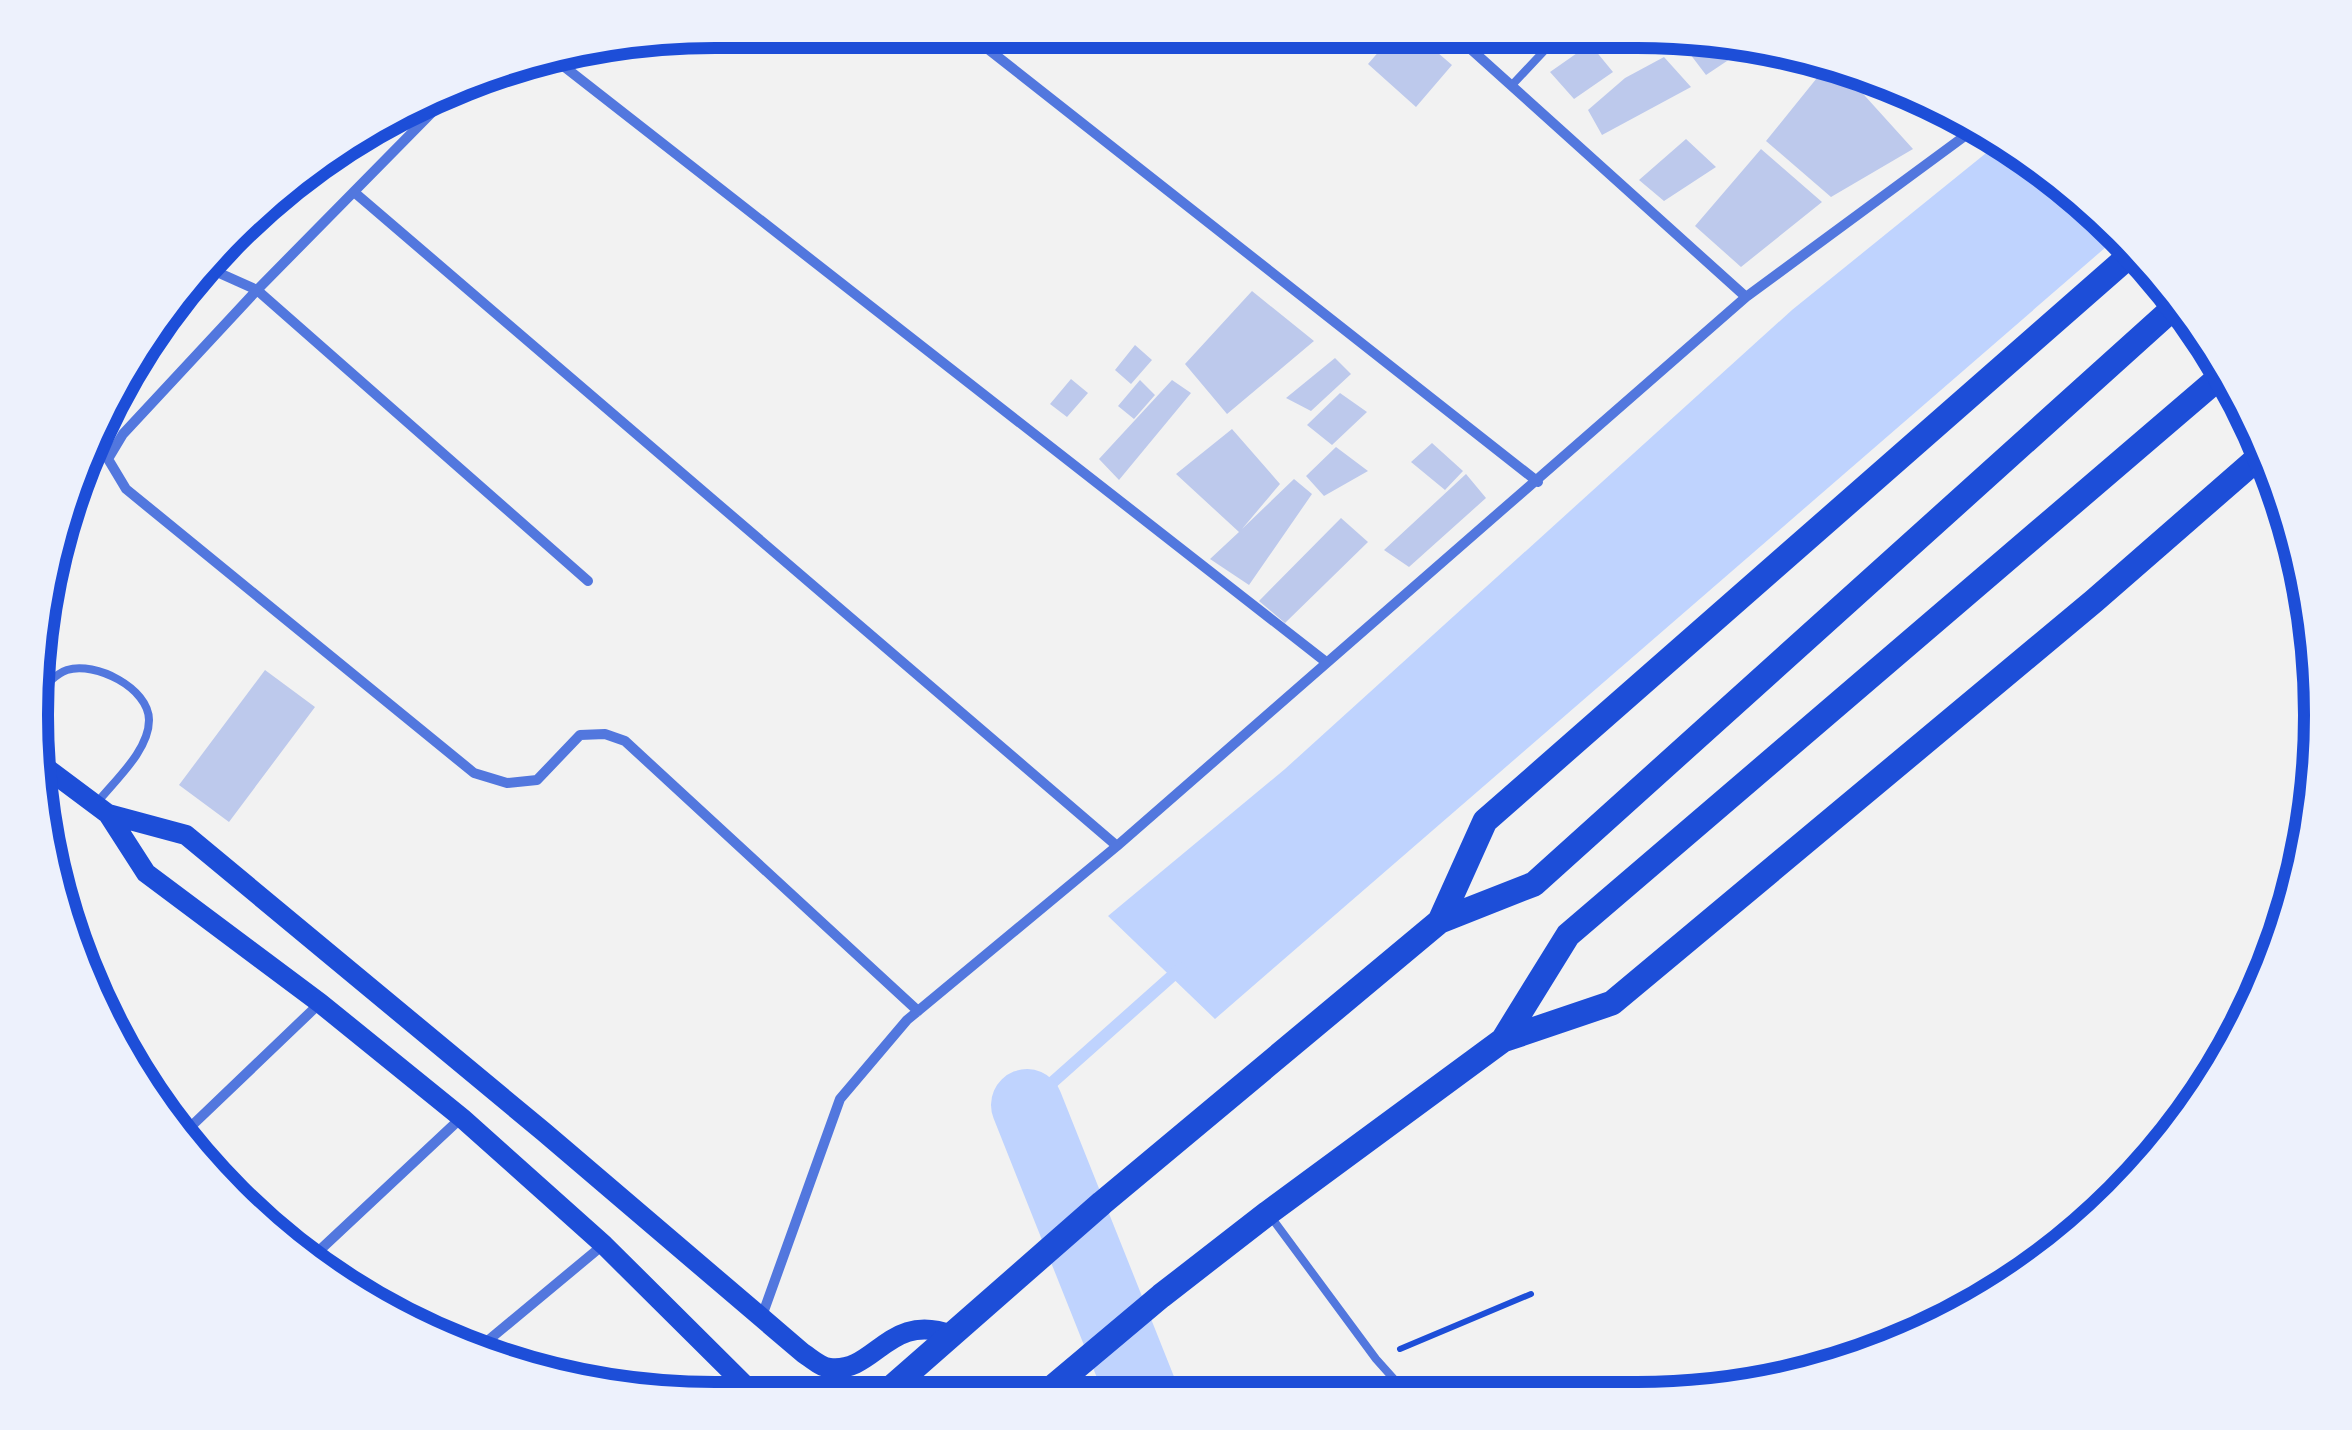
<svg xmlns="http://www.w3.org/2000/svg" width="2352" height="1430" viewBox="0 0 2352 1430" font-family="'Sofia Sans Condensed',sans-serif">
	<rect width="100%" height="100%" fill="#f2f2f2"/>
	<path fill="#bfd3fe" d="M2001,141l53,30 67,63 -906,785 -107,-103 177,-147 507,-459z"/>
	<g fill="none" stroke-linecap="round" stroke-linejoin="round">
		<path stroke="#bfd3fe" stroke-width="12" d="M1027,1105l154,-137"/>
		<path stroke="#bfd3fe" stroke-width="72" d="M1027,1105l116,291"/>
	</g>
	<path fill="#bdc9ec" d="M997,32h37l-14,18z
		M1394,34h22l36,31 -36,42 -48,-43z
		M1708,36h18l28,7 -48,32 -19,-25z
		M1590,44l23,28 -39,27 -24,-27z
		M1664,57l27,30 -89,48 -14,-25 37,-32z
		M1829,63l8,2 76,84 -82,48 -65,-56z
		M1686,139l30,28 -52,34 -25,-21z
		M1761,149l61,53 -81,65 -46,-41z
		M1252,291l62,50 -87,73 -42,-50z
		M1135,345l17,15 -21,24 -16,-14z
		M1335,358l16,16 -40,37 -25,-13z
		M1071,379l17,14 -21,24 -17,-13z
		M1140,380l15,15 -21,24 -16,-13z
		M1172,380l19,13 -72,87 -20,-21z
		M1340,393l27,19 -35,33 -25,-20z
		M1232,429l48,55 -38,45 52,-50 18,15 -63,91 -39,-26 29,-27 -63,-58z
		M1432,443l31,28 -18,19 -34,-28z
		M1336,447l32,24 -44,25 -18,-20z
		M1466,474l20,24 -77,69 -25,-17z
		M1341,518l27,24 -83,81 -26,-22z
		M265,670l50,37 -86,115 -50,-37z"/>
	<g fill="none" stroke-linecap="round" stroke-linejoin="round">
		<path stroke="#1d4ed8" stroke-width="6" d="M1400,1349l131,-55"/>
		<path stroke="#5277de" stroke-width="8" d="M1513,84l46,-49
			M32,701c10,-11 21,-26 35,-31 28,-9 82,18 82,50 0,31 -35,61 -53,84
			M1271,1217l105,142 34,38"/>
		<path stroke="#5277de" stroke-width="10" d="M965,31l573,451
			M1454,34l292,263
			M557,61l769,601
			M501,65l56,-4 5,-6
			M457,87l-200,203 -134,144 -15,25 18,30 348,284 33,10 30,-3 43,-45 25,-1 20,7 293,270
			M354,192l763,654
			M208,268l49,22 331,291
			M182,1135l138,-132
			M306,1263l155,-145
			M762,1316l78,-217 67,-79 210,-174 629,-549 231,-170
			M473,1353l130,-108"/>
		<path stroke="#1d4ed8" stroke-width="20" d="M37,761l71,53 38,59 174,130 142,115 142,127 151,150
			M108,814l78,21 358,297 259,221c8,5 17,14 27,15 46,5 58,-57 122,-33"/>
		<path stroke="#1d4ed8" stroke-width="25" d="M1440,921l45,-100 652,-572
			M1503,1040l65,-105 660,-565
			M883,1395l219,-192 338,-282 94,-37 646,-582
			M1042,1396l119,-100 107,-83 235,-173 109,-37 482,-402 172,-150"/>
	</g>
	<path d="M0 0H2352V1430H0ZM715 48H1637A667 667 0 0 1 2304 715V715A667 667 0 0 1 1637 1382H715A667 667 0 0 1 48 715V715A667 667 0 0 1 715 48Z" fill="#edf1fc" fill-rule="evenodd"/>
	<path fill="none" stroke="#1d4ed8" stroke-width="12" d="M715 48H1637A667 667 0 0 1 2304 715V715A667 667 0 0 1 1637 1382H715A667 667 0 0 1 48 715V715A667 667 0 0 1 715 48Z"/>
</svg>
